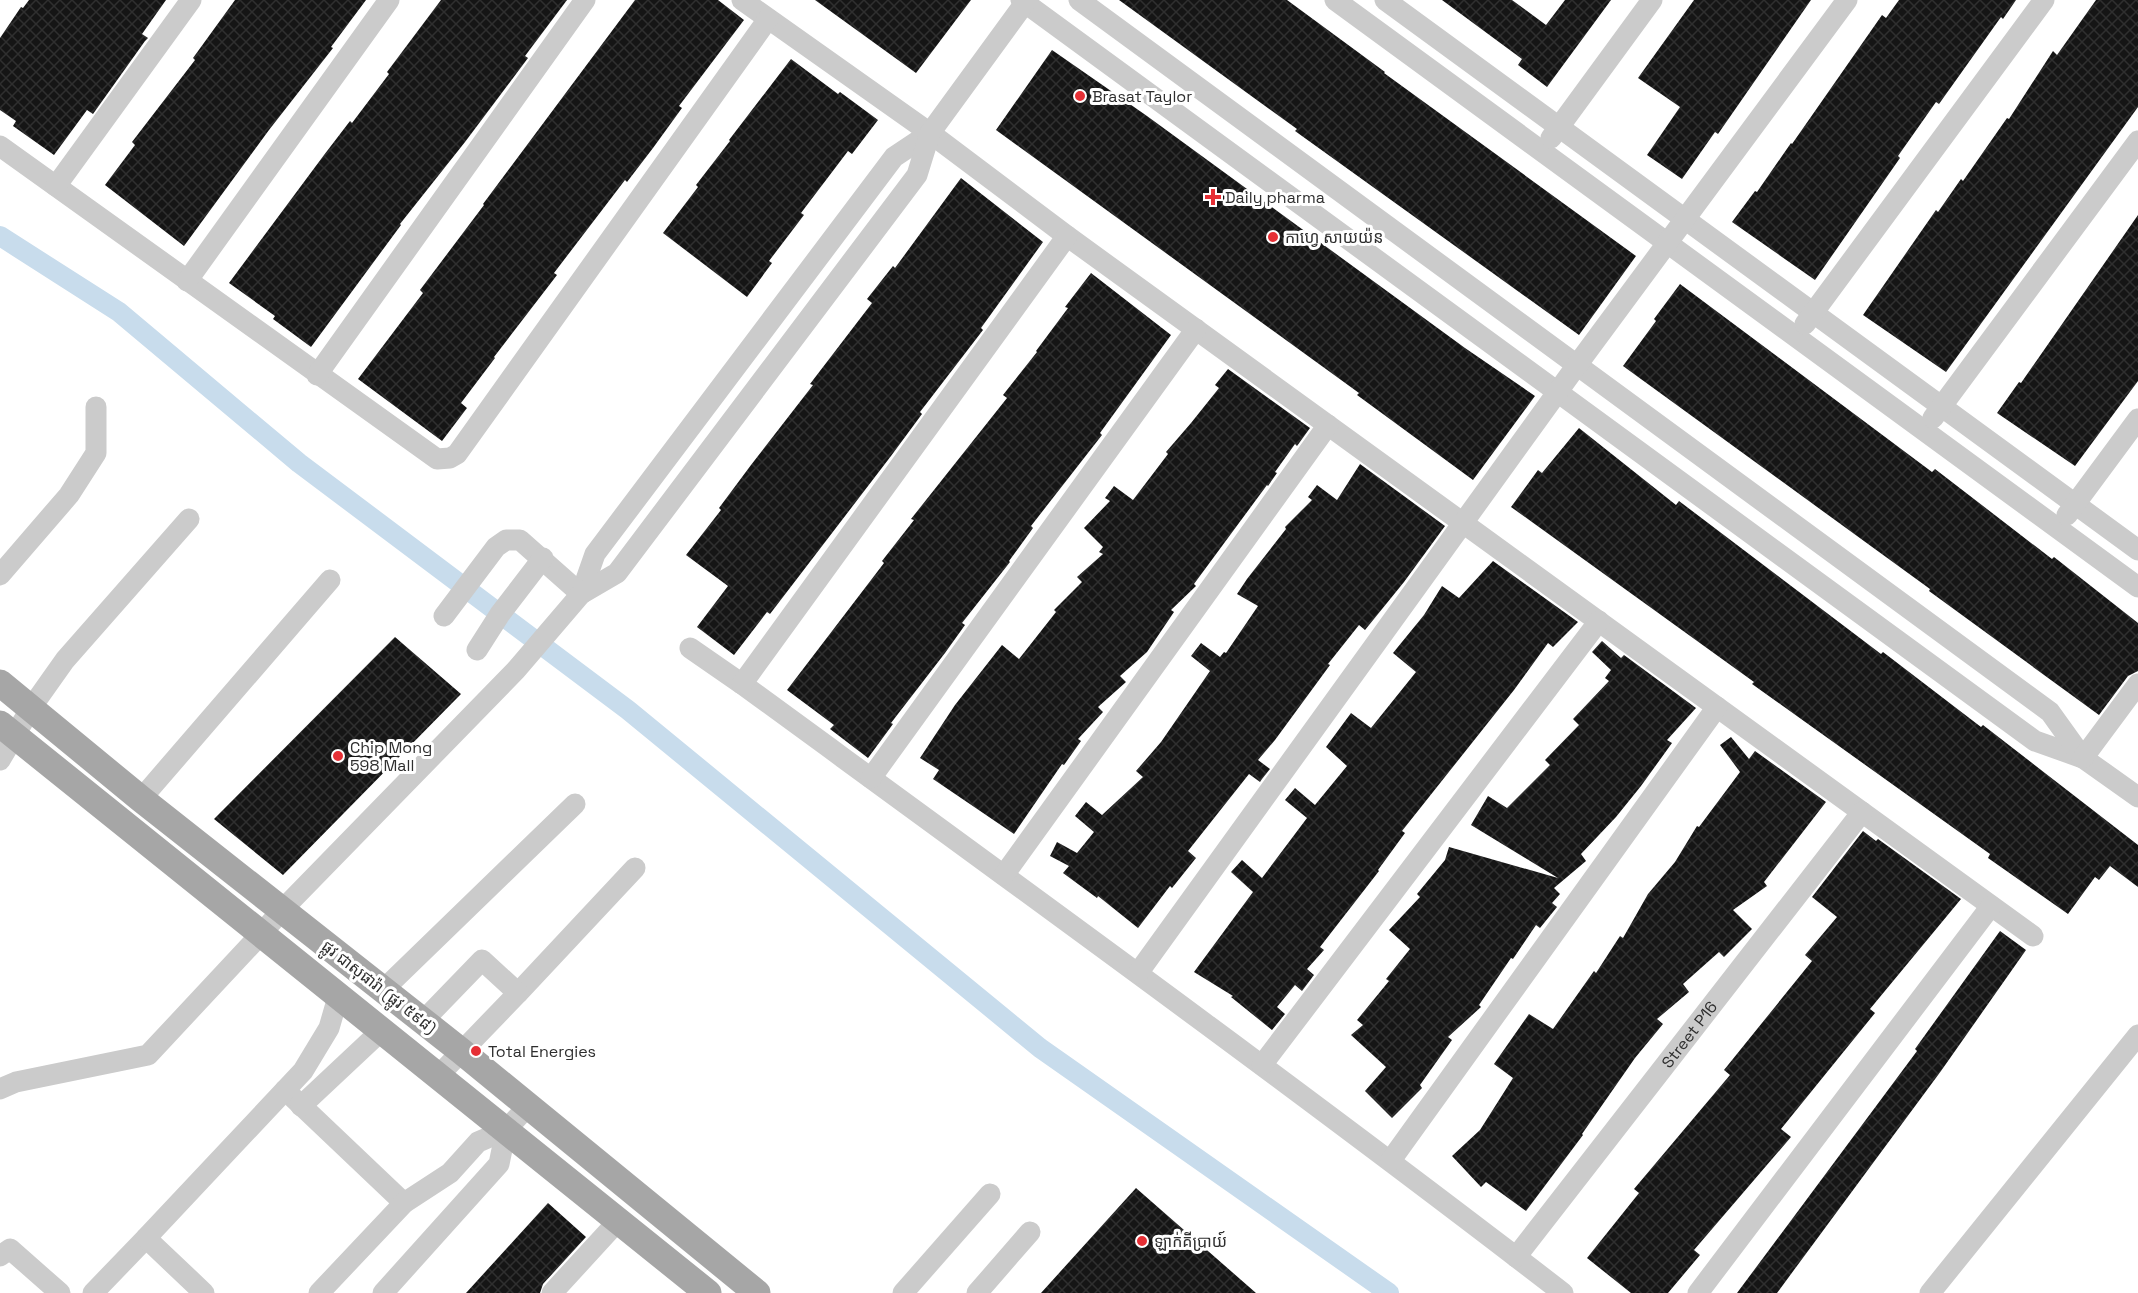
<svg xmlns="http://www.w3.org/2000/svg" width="2138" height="1293" viewBox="0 0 2138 1293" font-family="'Space Grotesk','Noto Sans Khmer',sans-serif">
	<defs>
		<pattern id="building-cross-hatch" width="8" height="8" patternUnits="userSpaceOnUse" patternTransform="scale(1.5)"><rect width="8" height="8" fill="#151515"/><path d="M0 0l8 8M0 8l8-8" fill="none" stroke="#2f2f2f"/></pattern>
	</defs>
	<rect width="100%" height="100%" fill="#fff"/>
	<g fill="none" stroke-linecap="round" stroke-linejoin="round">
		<path stroke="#c8dcec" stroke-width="20" d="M0,236l119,76 180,151 329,247 412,338 349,245"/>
	</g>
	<path fill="url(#building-cross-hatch)" d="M29,0h137l-24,34 6,4 -3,3 -52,73 -6,-4 -33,45 -41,-29 3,-5 -16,-11v-72l21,-31 2,1z
		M235,0h131l-35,47 2,1 -64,82 -85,116 -79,-61 30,-40 -3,-3 63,-82 -2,-2z
		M441,0h126l-42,56 3,2 -63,84 -65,82 1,1 -90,122 -38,-28 2,-3 -46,-33 95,-128 26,-34 2,2 37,-49 -2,-2z
		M635,0h83l26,20 -65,86 3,2 -29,40 -26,34 -2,-2 -71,93 3,2 -63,82 1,1 -34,45 6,5 -25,33 -84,-62 65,-86 -3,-3 64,-85 -1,-1z
		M815,0h156l-55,73z
		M1119,0h168l98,72 -1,1 252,183 -57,79 -284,-204 2,-2z
		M1442,0h70l34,25 19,-25h46l-64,87 -29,-22 4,-6z
		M1694,0h117l-93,134 -3,-2 -33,47 -35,-24 33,-48 -42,-29z
		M1899,0h117l-13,19 -2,-2 -62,87 -3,-2 -38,54 2,2 -85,122 -83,-58 23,-31 2,1 34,-49 1,1 90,-129 4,3z
		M2096,0h42v107l-192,265 -83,-57 73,-105 2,2 23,-33 2,2 44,-63 2,1 44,-68 4,4z
		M1052,50l95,66 318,232 70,48 -62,84 -116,-85 2,-2 -363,-263z
		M791,59l47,35 2,-2 38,28 -26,34 -4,-3 -47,62 3,2 -35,46 3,2 -25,34 -84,-64 35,-46 -2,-2 34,-44 -1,-1z
		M961,178l82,64 -62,86 2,2 -63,82 2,2 -31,42 -121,158 -3,-2 -33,43 -37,-28 31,-41 -42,-31 35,-45 -2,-2 32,-43 62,-80 -3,-1 62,-81 -5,-4 26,-33 2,2z
		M2138,215v166l-63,85 -78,-53 22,-31 2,1z
		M1091,273l80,62 -71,98 2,2 -71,91 2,2 -24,33 1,1 -48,61 3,2 -20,28 -54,70 2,1 -25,34 -38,-29 4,-4 -47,-35 97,-127 -2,-2 32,-41 -3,-1 96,-121 -4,-3 34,-43 -1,-1 32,-43 -3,-1z
		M1680,284l252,188 3,-3 117,90 2,-2 84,66v48l-10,5 -29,39 -170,-124 1,-2 -307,-223 33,-45 -2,-2z
		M1228,369l82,59 -13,18 -2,-2 -20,28 2,1 -9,13 -1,-1 -73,99 2,2 -25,24 3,2 -27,40 -27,24 6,6 -28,25 5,5 -25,27 3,2 -17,24 -2,-1 -48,70 -81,-55 6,-9 -19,-12 35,-53 47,-60 17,14 37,-47 -2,-2 28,-28 -5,-5 26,-23 -4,-2 4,-5 -19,-19 26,-27 -5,-3 9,-12 19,14 35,-46 -2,-2 25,-29 28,-35 -4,-3z
		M1579,428l97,77 3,-4 202,153 2,-2 98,75 2,-2 155,120v42l-28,-21 -11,14 -4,-3 -27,37 -80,-56 2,-4 -238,-170 2,-2 -243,-175 27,-37 4,3z
		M1360,464l85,62 -41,56 -39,48 -6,-5 -31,39 2,1 -55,75 -17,20 12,9 -8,10 -2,3 -11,-8 -61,77 8,7 -24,30 -2,-2 -32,42 -40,-32 -1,2 -34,-25 6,-7 -19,-10 7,-14 20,11 17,-21 -19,-16 11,-14 16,13 41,-38 -7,-6 25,-29 49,-71 -19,-15 10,-13 19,14 4,-5 2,1 32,-47 -21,-12 10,-15 39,-50 -1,-2 27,-27 -4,-3 9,-12 20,15z
		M1493,561l85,61 -25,25 -5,-4 -34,47 -112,141 3,2 -27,37 1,1 -59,76 4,3 -17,19 7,6 -12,16 -7,-6 -18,22 8,7 -13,16 -41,-33 2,-1 -39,-24 59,-80 -22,-20 11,-12 20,18 45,-60 -22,-18 10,-12 20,17 32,-39 -21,-19 25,-34 20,15 45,-56 -23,-19 31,-38 18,-29 17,12z
		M395,637l66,57 -178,181 -69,-56z
		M1602,641l19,17 3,-3 72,53 -29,32 5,3 -31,43 -25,31 -35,37 5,7 -32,27 6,6 -8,9 5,4 -17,21 -4,-3 -23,34 -2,-1 -32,47 2,2 -33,30 4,3 -32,45 2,3 -30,30 -27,-27 21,-24 -35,-32 12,-10 -6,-5 32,-39 -3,-2 24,-30 -21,-19 31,-33 -3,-3 28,-34 4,-13 109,31 -87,-53 17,-29 19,12 43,-43 -5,-5 34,-35 -6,-6 36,-38 -4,-3 6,-8 -19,-18z
		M1731,737l18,22 6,-8 71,51 -62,80 3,4 -34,24 19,19 -28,28 -5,-5 -36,32 6,8 -32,27 6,5 -28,34 -53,76 1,1 -57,76 -40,-29 -5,5 -29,-31 28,-26 33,-52 -19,-14 35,-50 24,15 41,-58 2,2 24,-37 3,2 25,-44 27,-32 22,-36 2,1 41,-55 -20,-27z
		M1863,831l13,10 2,-2 83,60 -91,110 5,4 -94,116 10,8 -97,113 6,5 -32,38h-37l-44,-35 52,-65 -5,-4 96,-114 -6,-5 88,-109 -7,-6 32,-38 -25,-20z
		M2000,931l26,19 -85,121 -164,222h-40l180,-242 -2,-2z
		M1136,1188l120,105h-215z
		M548,1203l38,34 -43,47 -3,9h-74z"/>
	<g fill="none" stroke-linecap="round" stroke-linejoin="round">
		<g stroke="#cbcbcb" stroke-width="21">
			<path d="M742,0l188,133 137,103 966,700"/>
			<path d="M1021,0l1014,741 48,17 55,39"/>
			<path d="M1079,0l971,712 33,46"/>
			<path d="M1335,0l803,587"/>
			<path d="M1385,0l753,550"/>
			<path d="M1551,138l101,-138"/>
			<path d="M0,146l437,313 13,-1 7,-4 311,-435"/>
			<path d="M56,186l135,-186"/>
			<path d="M187,281l202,-281"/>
			<path d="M1805,324l239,-324"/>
			<path d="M317,375l268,-375"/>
			<path d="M1933,418l205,-277"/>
			<path d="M2067,515l71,-96"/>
			<path d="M0,575l69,-80 27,-42v-46"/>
			<path d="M581,594l14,-40 299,-397 36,-24"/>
			<path d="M444,616l52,-69 10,-7h14l61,54"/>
			<path d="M690,648l52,36c275,201 551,401 821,609"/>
			<path d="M477,650l23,-36 43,-56"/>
			<path d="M742,684l325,-448"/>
			<path d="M2083,758l55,-74"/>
			<path d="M0,760l31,-52 34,-48 124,-141"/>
			<path d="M871,778l325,-449"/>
			<path d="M141,799l189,-219"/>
			<path d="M1004,875l324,-450"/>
			<path d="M1138,973l439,-608 270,-365"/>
			<path d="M383,990l192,-186"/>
			<path d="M518,993l117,-125"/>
			<path d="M422,1022l60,-62 36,33 -80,83"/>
			<path d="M1262,1065l337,-444"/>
			<path d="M0,1089l16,-7 132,-27 114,-122 20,-23 234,-240 65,-76 36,-21 300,-398 13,-42 97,-133"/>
			<path d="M285,1090l119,113"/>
			<path d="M301,1106l80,-75"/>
			<path d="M1391,1160l326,-453"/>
			<path d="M0,1256l10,-7 50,44"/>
			<path id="s1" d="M1516,1257l346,-445"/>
			<path d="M93,1293l53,-55"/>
			<path d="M204,1293l-58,-55 157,-167 26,-43 9,-31"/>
			<path d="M319,1293l85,-90 46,-30 28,-31 28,-12 22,-24"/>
			<path d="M383,1293l116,-129 7,-34"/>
			<path d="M552,1293l67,-73"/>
			<path d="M903,1293l87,-99"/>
			<path d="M977,1293l53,-61"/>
			<path d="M1698,1293l293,-387"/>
			<path d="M1930,1293l208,-258"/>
		</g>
		<path stroke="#a6a6a6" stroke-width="27" d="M0,683l141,116 320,252 296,242
			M0,724l708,569"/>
	</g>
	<g fill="#e62f35" stroke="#fff" stroke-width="2">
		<circle cx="1080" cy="96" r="6"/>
		<path d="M1210 188h6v6h6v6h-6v6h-6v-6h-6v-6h6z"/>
		<circle cx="1273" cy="237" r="6"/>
		<circle cx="338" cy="756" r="6"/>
		<circle cx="476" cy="1051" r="6"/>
		<circle cx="1142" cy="1241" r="6"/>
	</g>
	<g text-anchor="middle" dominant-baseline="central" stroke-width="6" stroke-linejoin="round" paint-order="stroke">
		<g font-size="16" fill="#2e2e2e" stroke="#fff" text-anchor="start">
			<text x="1092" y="96">Brasat Taylor</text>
			<text x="1225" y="197">Daily pharma</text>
			<text x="1285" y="237">កាហ្វេ សាយយ៉ន</text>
			<text x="350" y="747">Chip Mong<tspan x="350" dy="18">598 Mall</tspan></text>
			<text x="488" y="1051">Total Energies</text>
			<text x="1154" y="1241">ឡាក់គីប្រាយ៍</text>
		</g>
		<g font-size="16" fill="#2e2e2e" stroke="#fff">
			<text transform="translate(379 987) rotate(38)">ផ្លូវ ជាសុផារ៉ា (ផ្លូវ ៥៩៨)</text>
			<text stroke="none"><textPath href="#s1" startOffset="282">Street P16</textPath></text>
		</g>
	</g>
</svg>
